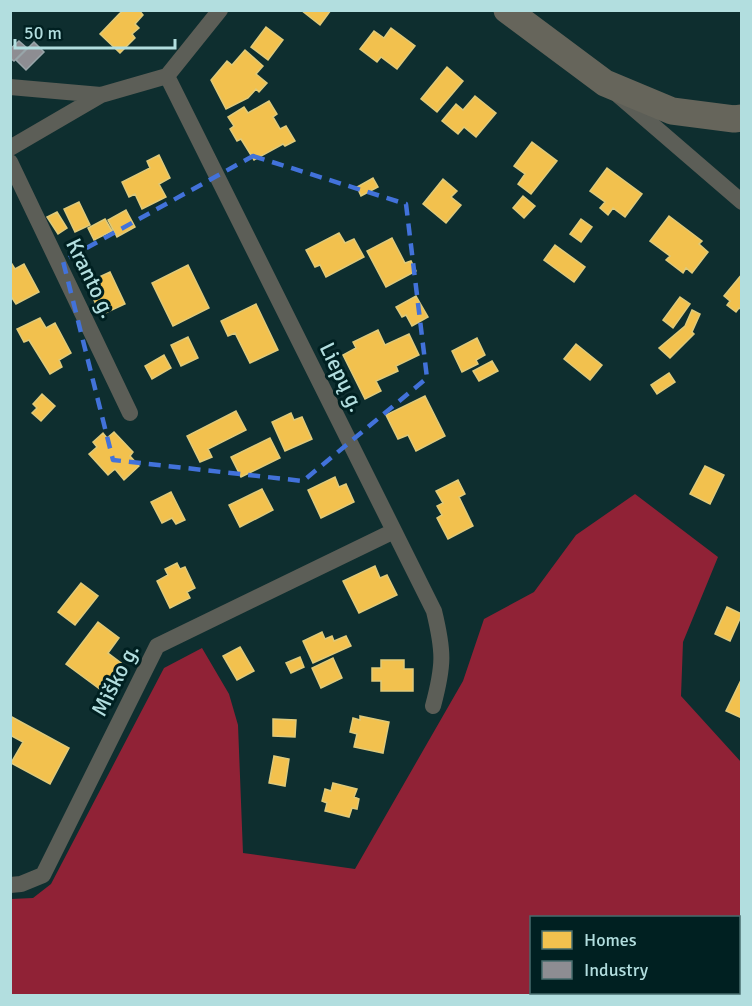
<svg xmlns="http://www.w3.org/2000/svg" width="752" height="1006" viewBox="0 0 752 1006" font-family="Signika,sans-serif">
	<rect width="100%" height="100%" fill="#0e2e2f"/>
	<path fill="#902236" d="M635,494l83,63 -35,85 -2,54 60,66v224l-3,-2v-66h-206v74l200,1 -1,2h-720v-96l22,-1 18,-14 113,-216 38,-20 27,46 9,31 5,128 112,16 108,-188 21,-62 50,-27 42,-57z"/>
	<path fill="#f2c14e" stroke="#dfca7a" stroke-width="1.5" d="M119,10h20l4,5 -8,9 4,4 -7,6 3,4 -15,15 -20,-19 21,-22z
		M301,10h30l-11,15z
		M266,27l17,13 -15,20 -17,-13z
		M391,28l24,18 -18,23 -16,-12 -4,5 -17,-13 14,-18 10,7z
		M245,50l18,16 -7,8 11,9 -8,9 -3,-3 -8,9 -22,11 -15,-29 16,-19 5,4z
		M447,67l16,14 -26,31 -16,-13z
		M475,96l21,17 -20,24 -12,-10 -6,7 -16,-13 14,-17 7,6z
		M269,101l8,13 -4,3 7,12 6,-3 9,15 -10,5 -2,-2 -29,16 -13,-21 -4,2 -7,-12 4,-3 -6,-9 16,-10 4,6z
		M532,142l25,19 -26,33 -13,-10 7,-10 -11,-8z
		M159,155l11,23 -11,6 7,13 -24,12 -7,-15 -6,3 -7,-15 28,-14 -3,-7z
		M607,168l35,26 -17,23 -12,-9 -5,7 -8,-7 5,-6 -15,-11z
		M373,178l5,9 -17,9 -4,-9z
		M443,179l14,12 -6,6 10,8 -15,18 -23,-19z
		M523,196l12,10 -11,12 -11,-10z
		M79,202l11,23 -15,7 -11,-23z
		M126,210l9,17 -18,10 -9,-17z
		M57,212l10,16 -9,6 -11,-17z
		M669,216l33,25 -3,3 9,8 -16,21 -6,-5 -3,5 -17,-13 4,-4 -20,-15z
		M105,219l7,12 -18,9 -6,-12z
		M581,219l11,8 -11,15 -11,-8z
		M339,233l6,10 9,-4 10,18 -38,20 -6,-12 -5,2 -9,-17z
		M392,238l13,25 6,-2 5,10 -30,16 -19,-36z
		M555,245l30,22 -11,15 -30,-22z
		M10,261l5,8 9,-5 15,28 -23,12 -6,-9z
		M188,265l21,43 -36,18 -21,-43z
		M110,272l15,32 -24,11 -15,-32z
		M742,274v36l-3,-2 -3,4 -9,-7 3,-4 -6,-5z
		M416,296l12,21 -16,9 -6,-11 -4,2 -6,-10z
		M680,297l10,7 -17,24 -10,-8z
		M256,304l22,46 -28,13 -15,-30 -7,3 -7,-15z
		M692,310l8,4 -8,18 2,2 -24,24 -11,-10 26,-22z
		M40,318l6,10 9,-5 16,30 -12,7 3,7 -12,7 -21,-34 -5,2 -7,-13z
		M378,330l7,15 24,-11 10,21 -23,11 2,5 -22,10 5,10 -16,8 -22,-44 13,-7 -3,-6z
		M188,337l10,21 -17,8 -10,-21z
		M477,338l8,17 -9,5 2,4 -16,8 -10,-21z
		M576,344l26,21 -12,15 -26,-21z
		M164,355l7,13 -19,11 -7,-13z
		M492,361l6,10 -19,10 -6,-10z
		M669,373l6,9 -18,12 -6,-9z
		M42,394l13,12 -14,15 -9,-8 5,-5 -4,-4z
		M425,396l20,40 -29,15 -8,-16 -10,4 -12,-24z
		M236,411l10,19 -38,19 4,8 -12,5 -13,-26z
		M291,413l3,7 8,-3 10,22 -27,12 -13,-29z
		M114,432l19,20 -3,4 9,10 -15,14 -9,-11 -7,6 -19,-21 8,-7 -4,-5 10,-9 4,5z
		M270,438l10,20 -39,19 -10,-20z
		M705,466l19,9 -14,29 -20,-10z
		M335,477l4,10 7,-3 8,18 -33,16 -13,-28z
		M458,480l7,14 -6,3 14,29 -25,13 -11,-21 5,-3 -5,-9 6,-3 -7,-12z
		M262,489l11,21 -33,17 -11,-22z
		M171,492l14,28 -9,4 -4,-6 -10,5 -11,-21z
		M177,563l3,6 5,-2 10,21 -8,4 3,6 -20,10 -13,-27 11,-6 -3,-6z
		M375,566l5,12 7,-3 10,20 -38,18 -16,-32z
		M81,583l17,13 -23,29 -17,-13z
		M727,607l15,7 -12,27 -15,-7z
		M98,622l21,16 -11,15 13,10 -20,27 -35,-26z
		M322,632l3,7 7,-3 2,5 12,-5 5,10 -38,17 -10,-22z
		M240,647l14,24 -17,9 -14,-24z
		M300,657l4,10 -13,6 -5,-10z
		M333,658l9,20 -21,10 -9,-20z
		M381,660h23v9h9v22h-32v-10h-9v-13h9z
		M742,678v40l-16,-7z
		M10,716l59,32 -19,36 -39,-21 12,-21 -13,-7z
		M360,716l29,6 -6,31 -29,-6 3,-13 -7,-2 3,-14 7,2z
		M273,719l23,1 -1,17 -22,-1z
		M274,756l15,3 -4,27 -16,-3z
		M333,783l24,6 -3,8 5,2 -2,10 -5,-1 -3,9 -24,-6 2,-8 -5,-2 3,-12 6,2z"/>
	<path fill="#8d8d92" stroke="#98a5a9" stroke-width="1.5" d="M19,41l8,7 -13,13 -4,-3v-9z
		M34,42l10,10 -18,18 -10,-10z"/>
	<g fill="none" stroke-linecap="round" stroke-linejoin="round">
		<path stroke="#5c5e57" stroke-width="16" d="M167,76l267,535c10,41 10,54 -1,95
			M10,87l91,8 66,-19 53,-66
			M619,96l123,106
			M10,148l91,-53
			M10,162l120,251
			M10,885l11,-1 22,-9 114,-229 237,-115"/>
		<path stroke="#66655b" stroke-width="27" d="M507,10l98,73 67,28 62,8 8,-1"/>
	</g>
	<path fill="none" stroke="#4272da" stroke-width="4.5" stroke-dasharray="12 8" stroke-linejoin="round" d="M253,156l153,48 21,174 -124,103 -190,-21 -50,-199z"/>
	<g text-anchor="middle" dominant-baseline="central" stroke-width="6" stroke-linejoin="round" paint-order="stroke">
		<g font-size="22" fill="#b2dedf" stroke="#002021">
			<text transform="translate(91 278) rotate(64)">Kranto g.</text>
			<text transform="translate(342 377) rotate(64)">Liepų g.</text>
			<text transform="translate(115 680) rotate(-63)">Miško g.</text>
		</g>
	</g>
	<rect width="752" height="1006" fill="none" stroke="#b2dedf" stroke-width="24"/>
	<rect x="530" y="916" width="210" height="78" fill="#002021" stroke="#476c6d" stroke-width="1.5"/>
	<rect x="542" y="931" width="30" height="18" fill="#f2c14e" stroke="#476c6d" stroke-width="1.5"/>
	<text x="584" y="946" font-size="18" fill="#b2dedf">Homes</text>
	<rect x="542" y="961" width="30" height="18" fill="#8d8d92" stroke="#476c6d" stroke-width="1.5"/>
	<text x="584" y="976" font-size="18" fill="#b2dedf">Industry</text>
	<path d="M15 39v9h160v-9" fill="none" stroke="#b2dedf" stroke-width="3"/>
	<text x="24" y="39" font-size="18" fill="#b2dedf" stroke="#002021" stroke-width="4.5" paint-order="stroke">50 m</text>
</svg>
